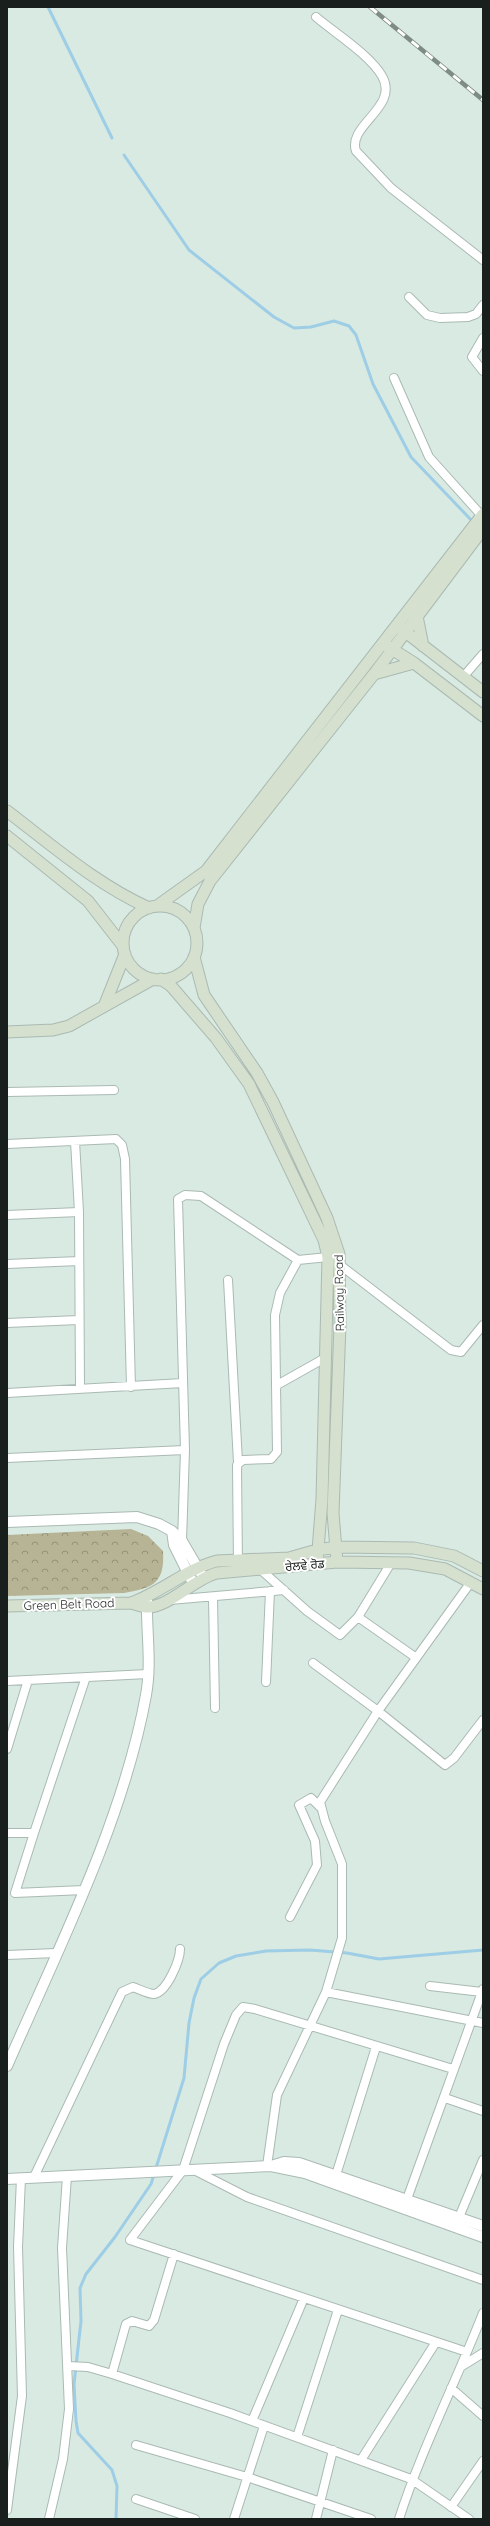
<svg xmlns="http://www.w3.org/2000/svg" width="490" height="2526" viewBox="0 0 490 2526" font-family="Quicksand,'Noto Sans Gurmukhi',sans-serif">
	<defs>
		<pattern id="park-crowns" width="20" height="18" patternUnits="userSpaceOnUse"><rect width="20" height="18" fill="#b7b395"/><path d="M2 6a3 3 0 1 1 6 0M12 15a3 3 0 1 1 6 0" fill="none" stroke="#949179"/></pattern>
	</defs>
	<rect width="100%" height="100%" fill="#d9eae2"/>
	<path fill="url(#park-crowns)" d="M131,1529l17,7 15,15c2,32 -10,37 -39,42l-117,3v-61z"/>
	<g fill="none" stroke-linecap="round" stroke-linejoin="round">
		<path stroke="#9ecde6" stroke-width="3" d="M48,7l64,131
			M124,155l65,95 85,67 20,11 17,-1 23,-6 15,5 7,9 17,49 38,73 63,66
			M116,2519l1,-33 -5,-16 -34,-37 -2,-12 -2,-37 7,-63 -1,-33 6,-14 29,-37 36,-53 33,-106 5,-55 5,-25 7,-19 18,-16 17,-7 30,-5 44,-1 37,3 32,6 104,-9"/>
		<defs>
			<path id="minor" d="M316,17c19,16 54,38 66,59 18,31 -35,49 -26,75l35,37 92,72
				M409,297l18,18 13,3 28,-1 8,-3 7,-9
				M483,338l-11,19 11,14
				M394,378l35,79 53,59
				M463,677l20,-23
				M7,1092l107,-2
				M75,1141l4,71 1,177
				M7,1144l109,-5 6,6 3,14 6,228
				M7,1215l72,-3
				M7,1264l72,-3
				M340,1265l111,85 10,2 22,-27
				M228,1280l10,182
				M7,1323l72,-3
				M277,1385l48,-27
				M7,1393l176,-10
				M7,1458l178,-8
				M182,1541l3,-91 -7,-251 7,-4 16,1 97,64
				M238,1565l-1,-100 6,-5 28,-1 6,-7 -2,-137 5,-22 18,-33 30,-3
				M260,1569l47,42 33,24 18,-18 33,-54
				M471,1582l-93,129 67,54 9,-7 29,-38
				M213,1597l2,111
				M170,1600l114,-10
				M358,1617l57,40
				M7,1681l141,-7
				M266,1682l4,-91
				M7,1749l21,-69
				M7,1833h27l-19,60 69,-3
				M34,1833l52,-156
				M290,1917l27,-52 -2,-24 -16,-36 12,-7 9,9
				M7,1955l49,-2
				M430,1986l52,6
				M326,1992l157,31
				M453,2069l-198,-60 -12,-2 -7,8 -12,29 -41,126 -53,70 337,112
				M445,2098l38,13
				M267,2166l10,-71 49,-103 16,-54v-74l-17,-43 -5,-19 58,-91 -65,-48
				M194,2170l53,27 236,83
				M336,2175l40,-128
				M34,2177l88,-185 11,-5c6,2 15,7 21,7 13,-2 26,-34 26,-45
				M407,2199l76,-210
				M457,2222l26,-62
				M68,2366l20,1 24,7 118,39 181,66 58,40
				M462,2366l21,-13
				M112,2374l14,-50 6,-3 17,5 5,-6 20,-66
				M451,2388l32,28
				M252,2421l52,-123
				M297,2437l41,-127
				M136,2445l111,32 124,42
				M361,2460l75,-118
				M136,2499l59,20
				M451,2507l32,-46
				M7,2510l15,-114 -4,-149 3,-69
				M49,2519l14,-60 6,-50 -7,-161 5,-72
				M234,2519l30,-93
				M316,2519l17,-69
				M399,2519c23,-71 57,-137 84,-206"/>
			<path id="tertiary" d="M7,1522l130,-5 22,7 13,7 10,10 21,36
				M172,1531l2,14 19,38
				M7,2066c51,-117 116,-244 139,-371 6,-33 0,-64 1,-97
				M271,2166l13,-4 15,1 184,63
				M7,2179l264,-13 34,7 178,64"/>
			<path id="secondary" d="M417,616l6,30
				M399,627l84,65
				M387,646l27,17 69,53
				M374,674l40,-11
				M7,811c46,35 89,73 142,97
				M7,836l81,65 35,45
				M157,906l49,-35 277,-357
				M123 943a37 37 0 1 1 74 0a37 37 0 1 1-74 0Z
				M194,928l4,-24 12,-23 164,-207 109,-145
				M194,957l10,38 53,78 16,29 54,116 12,36 1,71 -7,188 4,49
				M161,979l10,7 45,52 33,46 75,156 4,17 -6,242 -5,64
				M105,1004l20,-50
				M7,1032l46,-2 16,-4 84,-47
				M131,1603c31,-11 55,-34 86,-42l72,-3 28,-8 20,-3 77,1 40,8 29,15
				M7,1606l124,-3c4,1 10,3 15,4 21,2 49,-29 71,-34l120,-11 72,1 36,6 38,20"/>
		</defs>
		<use href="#minor" stroke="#aabab3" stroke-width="10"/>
		<use href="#tertiary" stroke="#aabab3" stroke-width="12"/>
		<use href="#secondary" stroke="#aabab3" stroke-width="13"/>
		<use href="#minor" stroke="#fff" stroke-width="8"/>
		<use href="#tertiary" stroke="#fff" stroke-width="10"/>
		<use href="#secondary" stroke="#d5e0ce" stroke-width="11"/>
		<defs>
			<path id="rail" d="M370,7l113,93"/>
		</defs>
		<use href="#rail" stroke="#7f8b85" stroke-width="4.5"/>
		<use href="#rail" stroke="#fff" stroke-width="3" stroke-dasharray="9" stroke-linecap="butt"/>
	</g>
	<g text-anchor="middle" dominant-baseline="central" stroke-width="4" stroke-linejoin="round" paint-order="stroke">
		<g font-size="12" fill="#191f1c" stroke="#fff">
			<text transform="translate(339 1293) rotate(-91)">Railway Road</text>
			<text transform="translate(305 1565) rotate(-5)">ਰੇਲਵੇ ਰੋਡ</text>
			<text transform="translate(69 1604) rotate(-2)">Green Belt Road</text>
		</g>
	</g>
	<rect width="490" height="2526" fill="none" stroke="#191f1c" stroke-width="16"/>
</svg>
